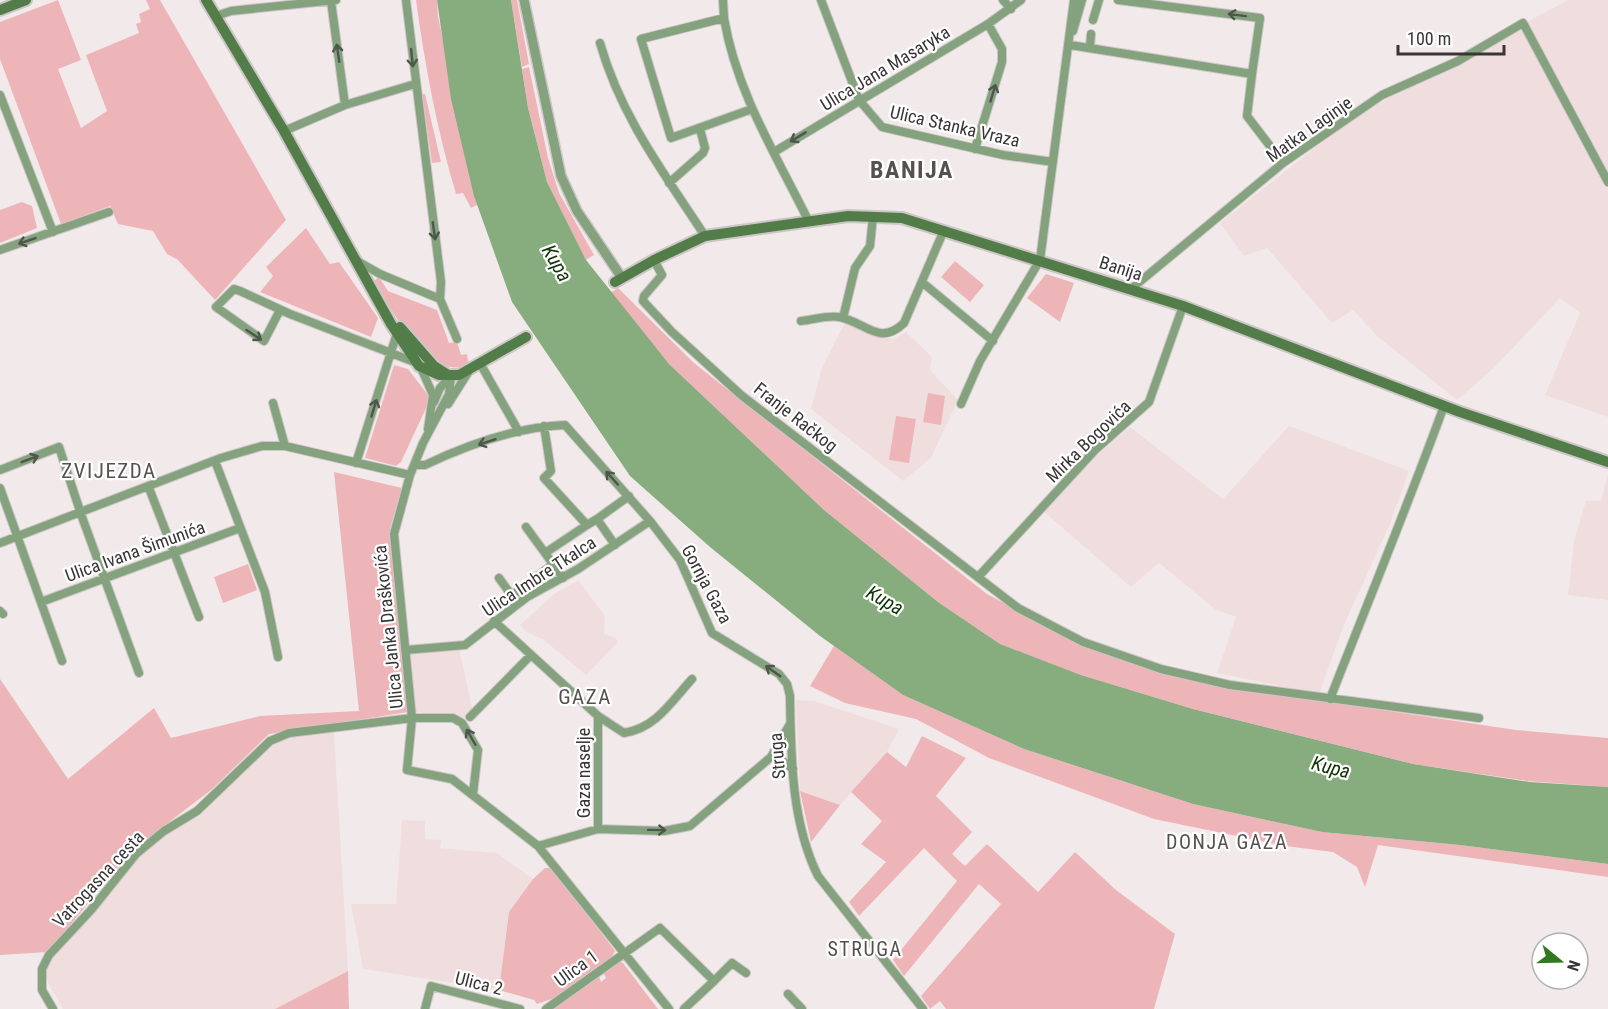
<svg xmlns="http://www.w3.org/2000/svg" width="1608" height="1009" viewBox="0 0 1608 1009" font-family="'Roboto Condensed',sans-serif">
	<rect width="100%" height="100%" fill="#f2eaea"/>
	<path fill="#f0dedf" d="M1568,0h40v417l-63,-22 35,-82 -20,-15 -67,71 -36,31 -80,-64 -24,-26 -21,13 -65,-75 -23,8 -24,-33 120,-95 64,-40z
		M845,323l28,12 20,4 13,-7 26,25 -2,13 28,30 -27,58 -28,23 -92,-72 11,-42z
		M1289,426l120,45 -19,53 -47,103 -24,67 -102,-21 19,-56 -20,-7 -57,-47 -28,24 -87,-75 54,-57 32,-28 93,72z
		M1608,474v126l-40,-5 6,-54 12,-40h15z
		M578,580l27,36 -1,18 12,4 2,4 -32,33 -42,-35 -17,-8 -7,-7 34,-31z
		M459,648l14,64 -8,6 -49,-6 -7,-57z
		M796,700l18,1 85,28 -12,23 -47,53 -40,-14z
		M313,732h21l14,239 -73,38h-212l-15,-26 -3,-14 7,-13 86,-101 132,-112 21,-8z
		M402,820l23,1v18l16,1 -1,8 57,5 36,26 -24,33 -10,78 -136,-21 -12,-65h45z"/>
	<path fill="#eeb5b9" d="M58,0l23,60 -23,9 23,59 26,-17 -21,-56 53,-22 -3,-9 5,-2 -2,-8 11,-5 -4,-9h14l126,220 -71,80 -38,-41 -10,-5 -14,-23 -35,-7 -8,-18 -49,18 -61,-165v-37z
		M416,0h21l1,16 39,189 -6,3 -8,-15 -7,1c-19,-64 -31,-128 -40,-194z
		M511,0h6l12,64 -7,3z
		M529,67l19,91 11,35 35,62 -8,5 -39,-78 -19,-74 -6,-39z
		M422,94h3l16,68 -9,1z
		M22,202l10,4 5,22 -37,15v-33z
		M306,228l24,36 9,-2 39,56 -7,19 -111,-45 13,-16 -7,-9z
		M955,261l29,24 -14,17 -29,-25z
		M1046,274l28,9 -14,39 -33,-24z
		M379,277l9,14 49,19 12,33 8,-1 4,13 6,-1 2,12c-6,1 -13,2 -19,1 -28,-5 -63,-62 -76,-86z
		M618,288l76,75 293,231 94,50 148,43 287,43 92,8v49l-81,-6 -114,-17 -220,-55 -112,-34 -81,-31 -62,-42 -114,-92 -155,-146 -59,-71z
		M394,365l14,4 20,26 -1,11 -26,56 -5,4 -31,-8z
		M928,393l17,3 -4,29 -18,-3z
		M896,416l20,3 -7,44 -20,-3z
		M334,472l68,16 -12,41 18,183 -139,22 -58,56 -80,61 -83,101 -48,3v-276l68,100 86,-71 17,30 89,-22 99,-5z
		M248,564l9,26 -34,13 -9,-26z
		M834,646l69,49 121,54 169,55 129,28 138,13 148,19v13l-230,-32 -13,42 -8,-20 -24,-15 -48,-6 -131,-27 -165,-61 -73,-39 -71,-16 -35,-17z
		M922,736l44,22 -30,38 36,36 -20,22 13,12 22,-22 51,48 37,-40 41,38 59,44 -21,75h-208l-6,-8 -10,8 -9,-13 80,-92 -22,-20 -75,92 -11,-16 64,-79 -33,-33 -65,68 -10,-14 37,-40 -25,-18 21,-23 -31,-29 36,-40 19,15z
		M800,791l40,14 -29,37z
		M545,868h7l63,83 -4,7 -54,39 -20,7 -3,-4 -35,-10 10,-78 24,-33z
		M619,961l4,2 35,46h-107l48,-33 2,6 5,-4 -3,-6z
		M348,971l1,38h-74z"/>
	<path fill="#87ac7e" d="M437,0h74l17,108 19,74 39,78 83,104 155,146 114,92 62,42 81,31 112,34 220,55 117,18 78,5v77l-148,-19 -138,-13 -129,-28 -169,-55 -121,-54 -83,-59 -110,-89 -80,-71 -118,-174 -38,-106 -23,-97z"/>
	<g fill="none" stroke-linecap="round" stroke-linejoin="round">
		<defs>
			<path id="minor" d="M406,0l35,282 -1,17 17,40
				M723,0l1,18
				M821,0l38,100 23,27 121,28 50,7
				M1003,0l8,9
				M1118,0l142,18 -8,56
				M331,1l14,104
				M216,16l15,-5 105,-11
				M1093,20l6,-20
				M1073,31l9,-31
				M600,43c21,74 64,130 105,193
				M1070,45l182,29 -5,42 36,47
				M1090,47l1,-13
				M0,95l53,137
				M752,109l-81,29 -30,-99 83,-21c12,73 52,137 84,202
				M284,131l61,-26 70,-21
				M975,149l27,-87v-13l-14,-25
				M774,152l214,-128 33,-24
				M669,183l34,-30 2,-5 -5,-19
				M0,250l109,-38
				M654,260l8,15 -18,21 -1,5 29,31 69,63 277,213 65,34 78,27 69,16 249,33
				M357,261l23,13 60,25
				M923,283l70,58
				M1131,289l152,-126 99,-68 76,-34 65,-38 85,159
				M280,310l-16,31 -48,-34 18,-18 6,2 50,23 127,49
				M843,318l12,-50 15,-22 3,-30
				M801,321c12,-1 26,-6 38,-4 27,5 40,30 65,6l40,-93
				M481,365l38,67
				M421,368l12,27 -5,34
				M451,376l-2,18 -26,49 -13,32 -16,59 18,184 -5,52 45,9 86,67 131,163
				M434,402l6,-14 11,-12
				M273,403l12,43
				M448,404l21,-33
				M961,404l19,-43 60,-101 34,-260
				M544,426l7,45 -7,7 43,47 10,-6 18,26
				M215,461l50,131 13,65
				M356,463l42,-133
				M414,465h11c42,-20 93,-38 140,-40l85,96 30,39 32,73 67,41 8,10 3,12c1,61 1,125 28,180l105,133
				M0,470l59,-23 23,70 57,156
				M0,488l62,173
				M149,488l50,129
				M597,519l32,-23
				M526,527l19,26
				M0,543l221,-85 41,-12h23l125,29
				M979,576l116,-126 54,-48 34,-96
				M499,578l13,18
				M563,578l-18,-25 42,-28
				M41,602l199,-74
				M518,604l-6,-8 40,-31
				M0,611l3,3
				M494,621l104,95 26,17c32,-5 47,-31 68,-54
				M406,650l59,-5 62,-48 51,-28 72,-48
				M1330,699c38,-97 78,-194 114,-293
				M598,716v113
				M470,717l61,-62
				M771,757l8,1 14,11
				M538,846l60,-17 66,2 26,-5 81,-69 19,-33
				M714,981l18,-18 14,10
				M788,994l14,15
				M53,1009l-11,-19v-21l7,-14 42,-45 45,-56 28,-23 33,-20 73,-70 19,-8 25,-3 98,-12h41l9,5 16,27 -5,44
				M425,1009l6,-23 89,23
				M546,1009l114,-81 54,53 -30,28"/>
			<path id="tertiary" d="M524,0l37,176 16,35 45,67"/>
			<path id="secondary" d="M206,0l78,131 107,193 28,42 20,9h20l67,-38
				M0,10l26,-10
				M615,282l39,-22 51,-24 143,-20 54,2 281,88 277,106 148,50
				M400,327l34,39 14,9"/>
		</defs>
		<use href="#minor" stroke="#cdc6c6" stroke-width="10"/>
		<use href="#tertiary" stroke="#cdc6c6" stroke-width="12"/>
		<use href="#secondary" stroke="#cdc6c6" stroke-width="14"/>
		<use href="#minor" stroke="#84a27e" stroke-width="8"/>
		<use href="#tertiary" stroke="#84a27e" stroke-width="9"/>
		<use href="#secondary" stroke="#527d48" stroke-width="10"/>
	</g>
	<defs><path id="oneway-shaft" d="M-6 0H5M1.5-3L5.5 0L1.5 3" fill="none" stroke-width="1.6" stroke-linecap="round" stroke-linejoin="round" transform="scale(1.5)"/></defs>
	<g stroke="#4f564b">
		<use href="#oneway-shaft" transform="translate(1237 15) rotate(-173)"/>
		<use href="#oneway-shaft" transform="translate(338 53) rotate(-98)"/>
		<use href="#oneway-shaft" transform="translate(412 58) rotate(84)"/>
		<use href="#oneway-shaft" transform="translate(993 93) rotate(-73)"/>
		<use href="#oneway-shaft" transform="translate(798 137) rotate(149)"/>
		<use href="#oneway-shaft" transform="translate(434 231) rotate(82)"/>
		<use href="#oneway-shaft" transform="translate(27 241) rotate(161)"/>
		<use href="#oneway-shaft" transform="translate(254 335) rotate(34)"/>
		<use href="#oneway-shaft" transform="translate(374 408) rotate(-73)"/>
		<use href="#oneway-shaft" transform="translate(487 442) rotate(162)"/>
		<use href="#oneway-shaft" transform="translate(30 459) rotate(-21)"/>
		<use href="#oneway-shaft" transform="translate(612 478) rotate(-132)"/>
		<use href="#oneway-shaft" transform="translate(773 671) rotate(-145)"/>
		<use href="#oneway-shaft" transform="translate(471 737) rotate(-120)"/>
		<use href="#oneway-shaft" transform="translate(657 830) rotate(1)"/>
	</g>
	<g text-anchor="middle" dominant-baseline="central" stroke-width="4.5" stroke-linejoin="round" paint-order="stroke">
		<g font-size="18" fill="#383535" stroke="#fff">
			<text transform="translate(885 68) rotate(-31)">Ulica Jana Masaryka</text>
			<text transform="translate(955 126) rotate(13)">Ulica Stanka Vraza</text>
			<text transform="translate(1309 129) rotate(-35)">Matka Laginje</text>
			<text transform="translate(1121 268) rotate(18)">Banija</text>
			<text transform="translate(796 417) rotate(38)">Franje Račkog</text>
			<text transform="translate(1088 441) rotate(-44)">Mirka Bogovića</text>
			<text transform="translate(135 551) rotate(-20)">Ulica Ivana Šimunića</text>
			<text transform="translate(539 576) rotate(-33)">Ulica Imbre Tkalca</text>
			<text transform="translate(707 584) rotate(62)">Gornja Gaza</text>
			<text transform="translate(388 627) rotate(-96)">Ulica Janka Draškovića</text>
			<text transform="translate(777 756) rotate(-95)">Struga</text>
			<text transform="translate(583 773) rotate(-90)">Gaza naselje</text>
			<text transform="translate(98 879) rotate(-47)">Vatrogasna cesta</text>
			<text transform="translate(576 968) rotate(-36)">Ulica 1</text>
			<text transform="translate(479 983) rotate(14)">Ulica 2</text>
		</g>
		<g font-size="20" font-style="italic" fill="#103506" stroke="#fff">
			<text transform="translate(557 263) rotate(60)">Kupa</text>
			<text transform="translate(885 600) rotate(30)">Kupa</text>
			<text transform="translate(1331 767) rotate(14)">Kupa</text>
		</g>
		<g font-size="20" letter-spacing="1.5" fill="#575050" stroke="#fff">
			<text x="1227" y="842">DONJA GAZA</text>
			<text x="865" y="949">STRUGA</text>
		</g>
		<g font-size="21" letter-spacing="1.5" fill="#575050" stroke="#fff">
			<text x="109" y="471">ZVIJEZDA</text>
			<text x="585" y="697">GAZA</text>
		</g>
		<g font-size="24" font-weight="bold" letter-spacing="1.5" fill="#575050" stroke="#fff">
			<text x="912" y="170">BANIJA</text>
		</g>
	</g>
	<g transform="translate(1560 961) rotate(109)"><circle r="28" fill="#ffffff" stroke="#afaeae" stroke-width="1.5"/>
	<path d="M0-4.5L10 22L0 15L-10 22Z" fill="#31791d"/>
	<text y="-9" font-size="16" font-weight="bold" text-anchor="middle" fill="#383535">N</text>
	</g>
	<path d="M1398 45v9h106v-9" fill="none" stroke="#383535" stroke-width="3"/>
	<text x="1407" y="45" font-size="18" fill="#383535" stroke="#ffffff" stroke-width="4.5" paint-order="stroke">100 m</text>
</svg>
